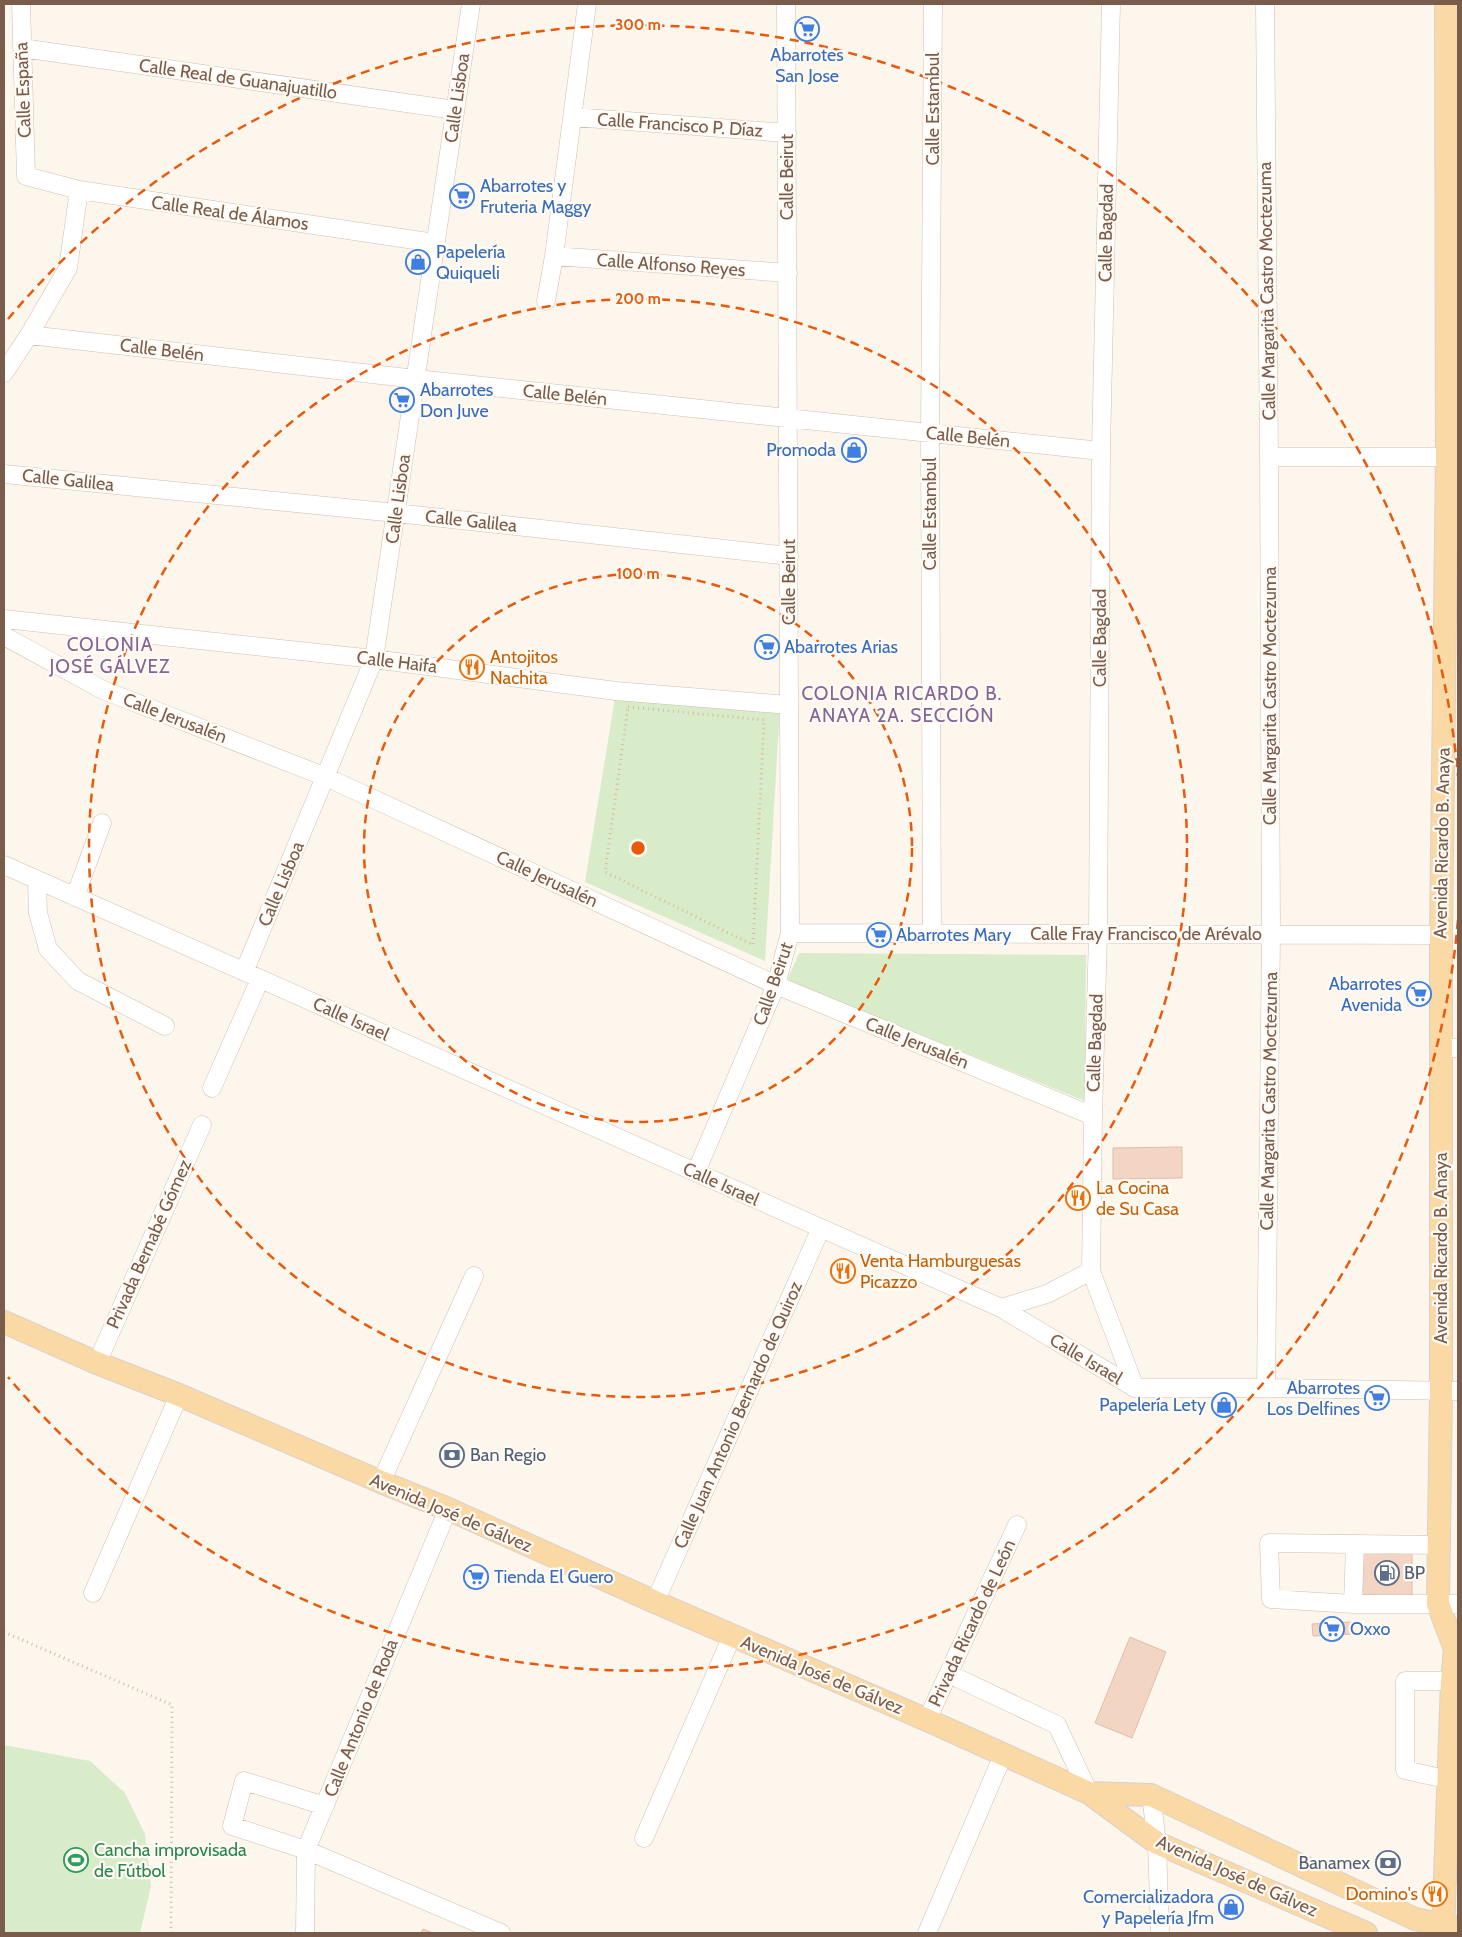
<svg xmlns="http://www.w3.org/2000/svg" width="1462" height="1937" viewBox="0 0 1462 1937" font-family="Cabin,sans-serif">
	<rect width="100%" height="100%" fill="#fdf6ec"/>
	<path fill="#d8ecc9" d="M616,692l164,15 -15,254 -180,-79z
		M799,953l287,2 -1,146 -298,-120z
		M4,1745l86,16 35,32 20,41 6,52 -11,47h-136z"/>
	<path fill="#f3d5c3" stroke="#e6bba3" d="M1182,1147v31l-69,1v-31z
		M1362,1550l50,1v45l-51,-1z
		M1352,1622v12l-39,2 -1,-12z
		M1130,1637l36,15 -34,86 -37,-15z
		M423,1929l10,4h-12z"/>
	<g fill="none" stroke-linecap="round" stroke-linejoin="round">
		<defs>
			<path id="minor" d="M21,4l5,172 53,14 356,53
				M1111,4l-10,447 -3,483 -5,182 -2,155 44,117
				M1265,4l4,453 2,478 -5,453
				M22,48l433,62
				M573,117l214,16
				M554,256l234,17
				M546,301l8,-45 33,-252
				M29,335l387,44 685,72
				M4,373l25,-38 39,-67 11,-78
				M1269,457h178
				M4,474l392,39 393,43
				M4,619l370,40 242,32 173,14
				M4,636l99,54 223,87 450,208 317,131
				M4,865l997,443 134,80h131l192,3
				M37,880l1,33 10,36 30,32 87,45
				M75,897l27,-74
				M790,933l651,2
				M932,934l-2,-501 3,-429
				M244,972l130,-313 97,-655
				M1442,1048h16
				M212,1088l48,-109
				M696,1172l80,-187 14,-52 -4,-929
				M1001,1308l46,-14 44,-23
				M97,1363l105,-238
				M381,1482l93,-206
				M1438,1545l-169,-2 2,56 82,5h105
				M93,1593l86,-198
				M655,1602l166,-374
				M1353,1604l2,-60
				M949,1674l108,51 32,68
				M927,1720l90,-195
				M1450,1780l-45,-10v-89h47
				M1151,1795l6,48 3,90
				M325,1806l-81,-25 -12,45 74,24 195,83
				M644,1838l88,-202
				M305,1933l1,-83 142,-341
				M927,1933l76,-178"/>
			<path id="major" d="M1446,4l1,453 -6,478v456l-3,213 17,45
				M4,1322l93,41 82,32 202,87 67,27 207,93 272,118 162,73 68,50 209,90
				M1089,1793l62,2 264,124 43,9
				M1443,1933l9,-252 3,-32 3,-9"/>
		</defs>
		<use href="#minor" stroke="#d1beb0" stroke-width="19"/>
		<use href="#major" stroke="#dad1cd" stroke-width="24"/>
		<path stroke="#d9b8a5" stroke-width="3" stroke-dasharray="1 4" stroke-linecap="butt" d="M628,707l136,13 -11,225 -148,-73z
			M4,1632l168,73 -1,228"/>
		<use href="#minor" stroke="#fff" stroke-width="18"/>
		<use href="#major" stroke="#fbd9a5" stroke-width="22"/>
	</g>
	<g fill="none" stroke="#e8590c" stroke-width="2.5" stroke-dasharray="9 6">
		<circle cx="638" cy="848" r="274"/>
		<circle cx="638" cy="848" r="549"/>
		<path d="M1458 920A823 823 0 0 1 8 1377M8 319A823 823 0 0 1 1458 776"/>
	</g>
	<defs>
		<symbol id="supermarket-ring" viewBox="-11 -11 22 22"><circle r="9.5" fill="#fffaf3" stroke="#3f7fe0" stroke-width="1.5"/><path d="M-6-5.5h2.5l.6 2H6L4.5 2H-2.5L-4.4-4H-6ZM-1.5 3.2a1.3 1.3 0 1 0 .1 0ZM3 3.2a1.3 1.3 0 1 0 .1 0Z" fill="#3f7fe0"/></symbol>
		<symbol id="shop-ring" viewBox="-11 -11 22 22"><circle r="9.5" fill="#fffaf3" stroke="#3f7fe0" stroke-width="1.5"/><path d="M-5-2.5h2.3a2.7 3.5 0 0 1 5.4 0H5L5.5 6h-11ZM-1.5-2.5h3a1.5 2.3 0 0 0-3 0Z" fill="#3f7fe0"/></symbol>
		<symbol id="restaurant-ring" viewBox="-11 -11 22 22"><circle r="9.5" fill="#fffaf3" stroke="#e8710a" stroke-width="1.5"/><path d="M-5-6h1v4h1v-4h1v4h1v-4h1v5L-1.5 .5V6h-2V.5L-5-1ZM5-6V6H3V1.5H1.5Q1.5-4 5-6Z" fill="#e8710a"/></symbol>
		<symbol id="bank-ring" viewBox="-11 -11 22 22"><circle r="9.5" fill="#fffaf3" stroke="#5c6f8a" stroke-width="1.5"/><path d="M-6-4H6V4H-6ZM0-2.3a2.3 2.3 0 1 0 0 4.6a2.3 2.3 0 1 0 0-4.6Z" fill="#5c6f8a"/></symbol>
		<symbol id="fuel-ring" viewBox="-11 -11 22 22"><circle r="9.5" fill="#fffaf3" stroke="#5c6f8a" stroke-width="1.5"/><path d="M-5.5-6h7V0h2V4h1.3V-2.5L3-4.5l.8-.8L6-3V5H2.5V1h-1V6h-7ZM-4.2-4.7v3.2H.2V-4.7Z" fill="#5c6f8a"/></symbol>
		<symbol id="stadium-ring" viewBox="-11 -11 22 22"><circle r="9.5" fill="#fffaf3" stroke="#2e9e5b" stroke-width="1.5"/><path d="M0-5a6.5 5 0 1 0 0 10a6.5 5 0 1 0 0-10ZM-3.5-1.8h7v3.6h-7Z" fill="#2e9e5b"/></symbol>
	</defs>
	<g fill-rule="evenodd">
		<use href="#supermarket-ring" x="793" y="15" width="28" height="28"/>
		<use href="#supermarket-ring" x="448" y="182" width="28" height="28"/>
		<use href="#shop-ring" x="404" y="248" width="28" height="28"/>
		<use href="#supermarket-ring" x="388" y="386" width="28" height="28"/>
		<use href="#shop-ring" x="840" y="436" width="28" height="28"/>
		<use href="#supermarket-ring" x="753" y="633" width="28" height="28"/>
		<use href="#restaurant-ring" x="458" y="653" width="28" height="28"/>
		<use href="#supermarket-ring" x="865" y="921" width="28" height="28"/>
		<use href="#supermarket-ring" x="1405" y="980" width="28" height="28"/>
		<use href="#restaurant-ring" x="1064" y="1184" width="28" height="28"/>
		<use href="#restaurant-ring" x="829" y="1257" width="28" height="28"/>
		<use href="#supermarket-ring" x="1363" y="1384" width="28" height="28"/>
		<use href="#shop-ring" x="1210" y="1391" width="28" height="28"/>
		<use href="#bank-ring" x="438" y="1441" width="28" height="28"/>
		<use href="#fuel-ring" x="1373" y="1559" width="28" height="28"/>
		<use href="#supermarket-ring" x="462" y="1563" width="28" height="28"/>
		<use href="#supermarket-ring" x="1318" y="1615" width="28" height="28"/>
		<use href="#stadium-ring" x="62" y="1846" width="28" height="28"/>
		<use href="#bank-ring" x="1374" y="1849" width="28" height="28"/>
		<use href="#restaurant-ring" x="1421" y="1880" width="28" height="28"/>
		<use href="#shop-ring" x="1217" y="1893" width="28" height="28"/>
	</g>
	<g text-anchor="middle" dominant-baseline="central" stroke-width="4.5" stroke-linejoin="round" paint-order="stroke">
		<g font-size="18" fill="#366cbe" stroke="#fffaf3" text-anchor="start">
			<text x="807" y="55" text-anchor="middle">Abarrotes<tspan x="807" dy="21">San Jose</tspan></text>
			<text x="480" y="186">Abarrotes y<tspan x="480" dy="21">Fruteria Maggy</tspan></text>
			<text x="436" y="252">Papelería<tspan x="436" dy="21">Quiqueli</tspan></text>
			<text x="420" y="390">Abarrotes<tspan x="420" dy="21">Don Juve</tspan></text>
			<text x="836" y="450" text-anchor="end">Promoda</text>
			<text x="784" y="647">Abarrotes Arias</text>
			<text x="896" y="935">Abarrotes Mary</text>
			<text x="1402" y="984" text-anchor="end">Abarrotes<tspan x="1402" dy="21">Avenida</tspan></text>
			<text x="1360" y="1388" text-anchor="end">Abarrotes<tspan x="1360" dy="21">Los Delfines</tspan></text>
			<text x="1206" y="1405" text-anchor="end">Papelería Lety</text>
			<text x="494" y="1577">Tienda El Guero</text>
			<text x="1350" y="1629">Oxxo</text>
			<text x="1214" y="1897" text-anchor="end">Comercializadora<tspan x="1214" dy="21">y Papelería Jfm</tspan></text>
		</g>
		<g font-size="18" fill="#7a5c4d" stroke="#fffaf3">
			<text transform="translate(238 79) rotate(8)">Calle Real de Guanajuatillo</text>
			<text transform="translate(23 90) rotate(-92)">Calle España</text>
			<text transform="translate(457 98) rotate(-82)">Calle Lisboa</text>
			<text transform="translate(933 109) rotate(-90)">Calle Estambul</text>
			<text transform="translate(680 125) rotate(4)">Calle Francisco P. Díaz</text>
			<text transform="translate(787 177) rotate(-90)">Calle Beirut</text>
			<text transform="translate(230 213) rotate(8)">Calle Real de Álamos</text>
			<text transform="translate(1106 233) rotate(-89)">Calle Bagdad</text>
			<text transform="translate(671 265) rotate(4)">Calle Alfonso Reyes</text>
			<text transform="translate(1267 291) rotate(-91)">Calle Margarita Castro Moctezuma</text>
			<text transform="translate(162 350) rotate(7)">Calle Belén</text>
			<text transform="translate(565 395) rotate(6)">Calle Belén</text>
			<text transform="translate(968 437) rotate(6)">Calle Belén</text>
			<text transform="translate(68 480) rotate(6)">Calle Galilea</text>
			<text transform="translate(398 499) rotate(-82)">Calle Lisboa</text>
			<text transform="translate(930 514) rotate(-90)">Calle Estambul</text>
			<text transform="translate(471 521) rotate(6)">Calle Galilea</text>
			<text transform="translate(789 582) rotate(-90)">Calle Beirut</text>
			<text transform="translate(1100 638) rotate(-90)">Calle Bagdad</text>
			<text transform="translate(397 662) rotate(7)">Calle Haifa</text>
			<text transform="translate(1270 696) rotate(-90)">Calle Margarita Castro Moctezuma</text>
			<text transform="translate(175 718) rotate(21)">Calle Jerusalén</text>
			<text transform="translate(1442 843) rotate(-89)">Avenida Ricardo B. Anaya</text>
			<text transform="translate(547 879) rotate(25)">Calle Jerusalén</text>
			<text transform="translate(281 884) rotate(-67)">Calle Lisboa</text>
			<text x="1146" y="934">Calle Fray Francisco de Arévalo</text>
			<text transform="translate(773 984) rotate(-71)">Calle Beirut</text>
			<text transform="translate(351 1019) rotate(24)">Calle Israel</text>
			<text transform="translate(917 1043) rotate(22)">Calle Jerusalén</text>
			<text transform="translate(1095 1043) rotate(-88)">Calle Bagdad</text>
			<text transform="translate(1269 1101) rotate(-89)">Calle Margarita Castro Moctezuma</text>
			<text transform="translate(721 1184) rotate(24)">Calle Israel</text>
			<text transform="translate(149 1244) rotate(-66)">Privada Bernabé Gómez</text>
			<text transform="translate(1441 1248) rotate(-90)">Avenida Ricardo B. Anaya</text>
			<text transform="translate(1086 1359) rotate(31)">Calle Israel</text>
			<text transform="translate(738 1415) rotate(-66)">Calle Juan Antonio Bernardo de Quiroz</text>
			<text transform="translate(451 1513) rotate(23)">Avenida José de Gálvez</text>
			<text transform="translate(972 1623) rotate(-65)">Privada Ricardo de León</text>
			<text transform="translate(822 1675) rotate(23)">Avenida José de Gálvez</text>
			<text transform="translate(361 1718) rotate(-68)">Calle Antonio de Roda</text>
			<text transform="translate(1237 1876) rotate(24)">Avenida José de Gálvez</text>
		</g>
		<g font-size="18" fill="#c56008" stroke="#fffaf3" text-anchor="start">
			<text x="490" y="657">Antojitos<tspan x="490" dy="21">Nachita</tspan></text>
			<text x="1096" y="1188">La Cocina<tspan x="1096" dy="21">de Su Casa</tspan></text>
			<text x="860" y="1261">Venta Hamburguesas<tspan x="860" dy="21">Picazzo</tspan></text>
			<text x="1418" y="1894" text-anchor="end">Domino's</text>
		</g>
		<g font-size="18" fill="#4e5e75" stroke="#fffaf3" text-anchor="start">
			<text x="470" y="1455">Ban Regio</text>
			<text x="1404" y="1573">BP</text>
			<text x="1370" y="1863" text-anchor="end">Banamex</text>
		</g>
		<g font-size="18" fill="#27864d" stroke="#fffaf3" text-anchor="start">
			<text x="94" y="1850">Cancha improvisada<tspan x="94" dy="21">de Fútbol</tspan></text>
		</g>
		<g font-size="19" letter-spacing="1" fill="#846695" stroke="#fffaf3">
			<text x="110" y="644">COLONIA<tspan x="110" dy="22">JOSÉ GÁLVEZ</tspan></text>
			<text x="902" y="693">COLONIA RICARDO B.<tspan x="902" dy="22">ANAYA 2A. SECCIÓN</tspan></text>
		</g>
	</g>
	<circle cx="638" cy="848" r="8" fill="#e8590c" stroke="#fffaf3" stroke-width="2.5"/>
	<g font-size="15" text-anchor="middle" font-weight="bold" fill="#e8590c" stroke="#fffaf3" stroke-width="4.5" stroke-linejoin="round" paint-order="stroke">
		<text x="638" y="30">300 m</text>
		<text x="638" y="304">200 m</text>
		<text x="638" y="579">100 m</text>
	</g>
	<rect width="1462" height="1937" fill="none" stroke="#7a5c4d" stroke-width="10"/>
</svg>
